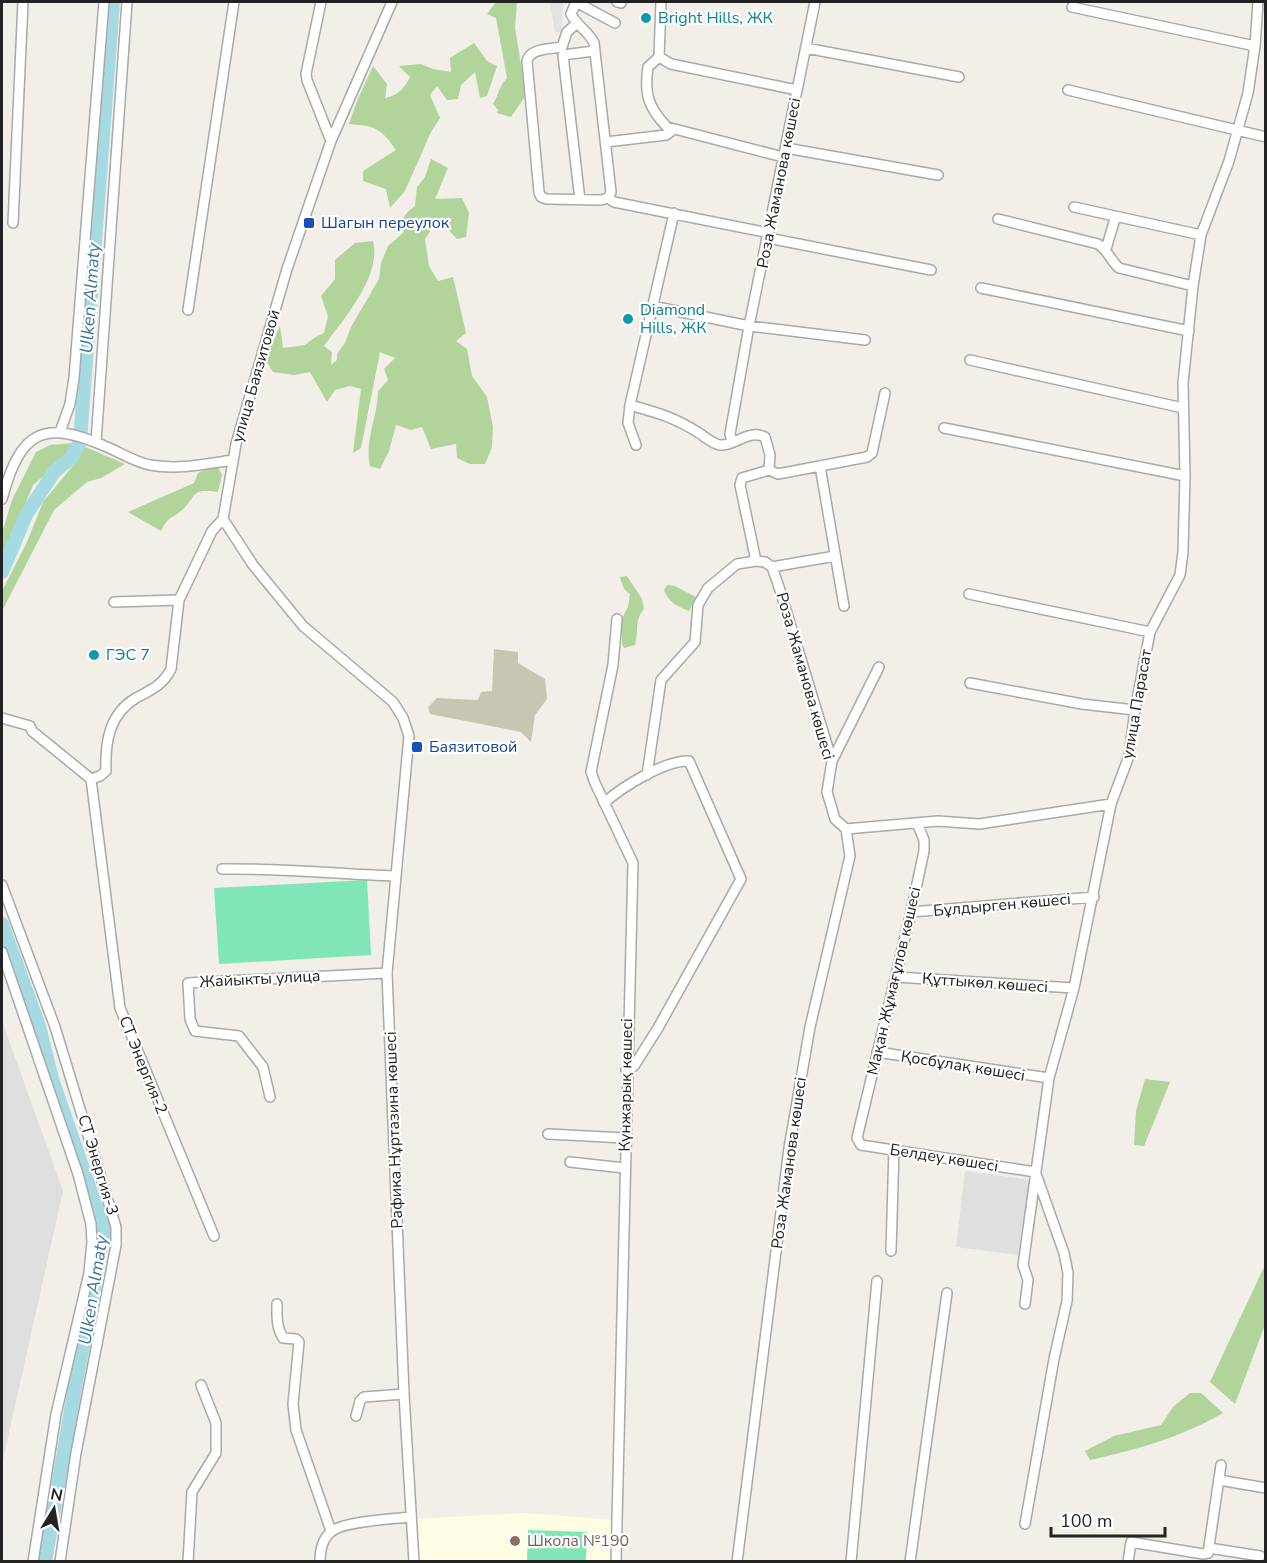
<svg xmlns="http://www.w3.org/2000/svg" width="1267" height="1563" viewBox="0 0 1267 1563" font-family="'Nunito Sans',sans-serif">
	<rect width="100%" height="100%" fill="#f2eee8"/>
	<path fill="#e0dfdf" d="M2,1021l61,170 -61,273z
		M965,1171l65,9 -12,75 -62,-8z"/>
	<path fill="#fffde4" d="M523,1513l91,7 -2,41h-195l-1,-42z"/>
	<path fill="#c8c6b2" d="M494,649l24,3v11l27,16 2,20 -12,16 -4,27 -10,-10 -91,-18 -2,-7 9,-9 41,2 3,-8 11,-1z"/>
	<path fill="#b0d49a" d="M496,2h21l-2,26 11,67 -15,22 -14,-4 1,-3 -5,-6c7,-11 4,-15 14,-26l-11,-60 -9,-4z
		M474,43l13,18 10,5 -10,30 -7,2 -5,-26 -14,13 -3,14 -11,1 -10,-14 -7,9 10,23 -9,14 -26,59 -15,17 -4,-19 -23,-8v-10l33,-21c-15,-22 -21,-24 -47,-26l8,-23 16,-35 14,18 -2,14c12,-2 20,-10 25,-21l-11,-11 22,-2 12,5 18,3 -1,-14z
		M431,159l17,9 -13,31 27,-1 7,15 -3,24 -9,2 -13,-14 -11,2 -8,12 4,27 9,15 15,-4 13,56 -10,8 11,8 5,27 15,21 6,30 -1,20 -7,17h-15l-13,-6 -1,-14 -25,5 -9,-22 -11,3 -15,-5 -7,26 -9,18 -10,-3c-6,-26 8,-49 8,-75l10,-11 -4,-11 11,-11 -15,-6 -19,96 -8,5 8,-64 -11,-3 -15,4 -8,12 -17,-30 -16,3 -21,-3 -8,-13 15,-33 3,22 22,-3 9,-7 10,-5 4,-17 -7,-20 14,-17v-19l20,-17 18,-2c9,35 -29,77 -49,105l8,6 -1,13 6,-5v-6l8,-11 6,-16 28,-48 2,-16 7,-17 16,-14c-5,-13 1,-18 11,-26l2,-19 8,-10z
		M74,443l-13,18 -28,24 -31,76v-28l10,-33 24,-48 14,-7z
		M83,446l42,18 -24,14 -14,4 -33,28 -52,101v-20l25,-49 16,-40 33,-40z
		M217,465l5,10 -4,17c-28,-4 -20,3 -36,18 -11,10 -13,5 -21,21l-33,-19 66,-29 4,-10z
		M627,576l15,23 2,10c-10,11 -5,23 -9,36l-11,3 -2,-4v-26l6,-11 2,-13 -6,-5 -4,-12z
		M667,585l8,1 21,11 -7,14c-12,-5 -20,-8 -25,-21z
		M1145,1079l25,3 -26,64 -10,-1 2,-34z
		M1265,1265v60l-30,79 -25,-22z
		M1190,1393h11l22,20c-44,25 -84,36 -133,47l-5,-9 29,-15 47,-11 12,-18z"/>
	<path fill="#81e6b7" d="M367,880l4,75 -152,9 -5,-76z
		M528,1530l59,2 -1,29h-59z"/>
	<path fill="#e2e2e2" d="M550,2l13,1 -1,29h-7z"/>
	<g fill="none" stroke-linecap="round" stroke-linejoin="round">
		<path stroke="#a6dae3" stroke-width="14" d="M2,572l24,-57 28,-43 18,-15 8,-16 33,-439
			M2,924l37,102 13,53 52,151 -15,86 -14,71 -30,175"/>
		<defs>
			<path id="minor" d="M321,2l-15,72 1,6 24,61
				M392,2l-61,139 -44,128 -51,175 -13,75 30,46 50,61 90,76 10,16 6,18 -22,237 17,421 10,168
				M617,2l4,1
				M1072,7l183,39
				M576,24l-9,8 -5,15c-11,2 -32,1 -35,14l12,131 2,5 6,2 54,1 7,-2 3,-6 -17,-149c-6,-13 -17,-16 -23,-29l5,-12 39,21
				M806,48l153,29
				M659,57l-11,10c-4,27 0,40 19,60l116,30
				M659,57l12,7 126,26
				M659,57l2,-55
				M1068,90l198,47
				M606,142l60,-7 7,-5
				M786,148l152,27
				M608,198l6,4 155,31
				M580,200l-17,-145 31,-4
				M1074,207l127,28
				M674,213l-44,192c28,8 44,12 69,28 6,4 14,11 21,12 16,1 27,-16 45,-8l5,18 -1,15 -27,8 -2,7 16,76
				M998,219l100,25c10,6 12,16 21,24l74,18
				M13,223l10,-221
				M768,238l163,32
				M1106,249l8,-27
				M981,288l208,43
				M652,306l97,20 116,14
				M188,310l46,-308
				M970,360l213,48
				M630,405l-2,18 8,22
				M944,428l241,48
				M60,432l10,-28 4,-26 30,-376
				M732,441l-2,-7 19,-108 66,-324
				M96,442l31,-440
				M820,466l24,140
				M769,470l9,4 89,-17 5,-4 13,-60
				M2,499c18,-67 40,-81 105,-52 14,6 28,15 43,18 29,5 55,-1 83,-5
				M772,567l63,-11
				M969,594l181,38
				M114,602l65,-2
				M970,683l112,21 53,6
				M2,718l28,8 2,5 59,48 9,-3 6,-5c-1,-29 3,-57 30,-73 15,-8 27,-13 35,-29l8,-69 33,-69 11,-12
				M832,761l47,-94
				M647,775l14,-95 34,-38 3,-37 10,-17 29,-24 19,-3 9,1 7,5 7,20 53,174 -5,31 8,27 11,10 4,27 -40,171 -21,121 -52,414
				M91,779l29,229 94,228
				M604,803c18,-16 61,-43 85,-42l52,118 -83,149 -24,38 -8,4
				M917,823l7,17v11l-13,61 -54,226 4,7 174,27
				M846,829l92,-8 41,3 132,-20
				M222,869c58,-1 115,5 173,7
				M2,885l53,142 61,200v18l-40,208 -16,109
				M911,912l183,-15
				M2,952l76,222 13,50 1,18 -3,31 -33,141 -23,148
				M896,977l178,11
				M877,1052l172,26
				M270,1097l-7,-30 -24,-31 -44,-5 -5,-12 -2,-36 199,-10
				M548,1134l77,4
				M570,1162l54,6
				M891,1251l3,-102
				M277,1304c0,11 -1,23 6,34l13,1 3,3 -6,62 3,26 35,101
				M1025,1304l3,-24 -5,-15 26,-187 25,-90 37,-184 18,-48 6,-46 15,-78 30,-57 3,-23 2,-76 -2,-93 10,-97 8,-51 28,-74 19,-68 7,-47 3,-44
				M356,1416l4,-15 4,-4 40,-3
				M1219,1480l47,8
				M1025,1524l29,-165 13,-58 1,-28 -4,-20 -28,-79
				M1209,1548l51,8
				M188,1562l4,-70 24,-39v-30l-15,-38
				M320,1562c0,-12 2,-23 11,-30 12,-11 62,-13 80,-15
				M616,1562l17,-699 -38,-80 -4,-11 22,-107 4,-46
				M851,1562l26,-281
				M910,1562l37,-269
				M1128,1562l3,-20 72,12 5,-1 13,-88"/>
		</defs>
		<use href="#minor" stroke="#a9a9a9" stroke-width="12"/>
		<use href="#minor" stroke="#fff" stroke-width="9"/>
	</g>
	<g fill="#0f9aa8" stroke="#fff" stroke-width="2">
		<circle cx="646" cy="18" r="6"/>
		<circle cx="628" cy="319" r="6"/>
		<circle cx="94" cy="655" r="6"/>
	</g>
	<g fill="#1a4fb4" stroke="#fff" stroke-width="2">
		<rect x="303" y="217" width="12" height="12" rx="3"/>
		<rect x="411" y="741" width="12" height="12" rx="3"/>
	</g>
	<circle fill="#8d6e63" stroke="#fff" stroke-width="2" cx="515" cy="1541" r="6"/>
	<g text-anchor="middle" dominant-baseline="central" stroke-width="4.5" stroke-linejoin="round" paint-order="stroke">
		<g font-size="16" fill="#0d838f" stroke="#fff" text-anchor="start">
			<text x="658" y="18">Bright Hills, ЖК</text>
			<text x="640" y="310">Diamond<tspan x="640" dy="18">Hills, ЖК</tspan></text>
			<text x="106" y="655">ГЭС 7</text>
		</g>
		<g font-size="16" fill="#222" stroke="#fff">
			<text transform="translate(779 183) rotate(-79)">Роза Жаманова көшесі</text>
			<text transform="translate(256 376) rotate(-74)">улица Баязитовой</text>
			<text transform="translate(805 676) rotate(74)">Роза Жаманова көшесі</text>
			<text transform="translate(1137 704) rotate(-80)">улица Парасат</text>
			<text transform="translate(1002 905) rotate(-5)">Бұлдырген көшесі</text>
			<text transform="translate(260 979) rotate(-3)">Жайыкты улица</text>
			<text transform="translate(894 981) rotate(-77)">Мақан Жұмағұлов көшесі</text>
			<text transform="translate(985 983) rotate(4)">Құттыкөл көшесі</text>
			<text transform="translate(143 1065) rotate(68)">СТ Энергия-2</text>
			<text transform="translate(963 1066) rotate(9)">Қосбұлақ көшесі</text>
			<text transform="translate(626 1085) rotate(-89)">Күнжарық көшесі</text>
			<text transform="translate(394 1130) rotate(-92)">Рафика Нұртазина көшесі</text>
			<text transform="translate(944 1158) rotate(9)">Белдеу көшесі</text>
			<text transform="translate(789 1163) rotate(-82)">Роза Жаманова көшесі</text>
			<text transform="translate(98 1165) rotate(73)">СТ Энергия-3</text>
		</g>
		<g font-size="16" fill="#164399" stroke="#fff" text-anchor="start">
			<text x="321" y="223">Шагын переулок</text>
			<text x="429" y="747">Баязитовой</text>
		</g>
		<g font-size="16" fill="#785e54" stroke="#fff" text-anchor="start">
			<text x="527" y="1541">Школа №190</text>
		</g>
		<g font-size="18" font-style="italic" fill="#3d77a1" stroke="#fff">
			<text transform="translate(90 298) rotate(-86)">Ulken Almaty</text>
			<text transform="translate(93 1290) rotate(-81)">Ulken Almaty</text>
		</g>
	</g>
	<rect width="1267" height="1563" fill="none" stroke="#222222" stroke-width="6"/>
	<g transform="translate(54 1509) rotate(11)" stroke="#ffffff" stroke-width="4.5" paint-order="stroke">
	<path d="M0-4.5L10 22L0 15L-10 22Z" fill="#222222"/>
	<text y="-9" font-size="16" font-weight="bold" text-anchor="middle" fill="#222222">N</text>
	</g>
	<path d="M1051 1527v9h114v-9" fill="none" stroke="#222222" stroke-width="3"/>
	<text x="1060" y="1527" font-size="18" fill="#222222" stroke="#ffffff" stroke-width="4.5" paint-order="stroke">100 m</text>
</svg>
